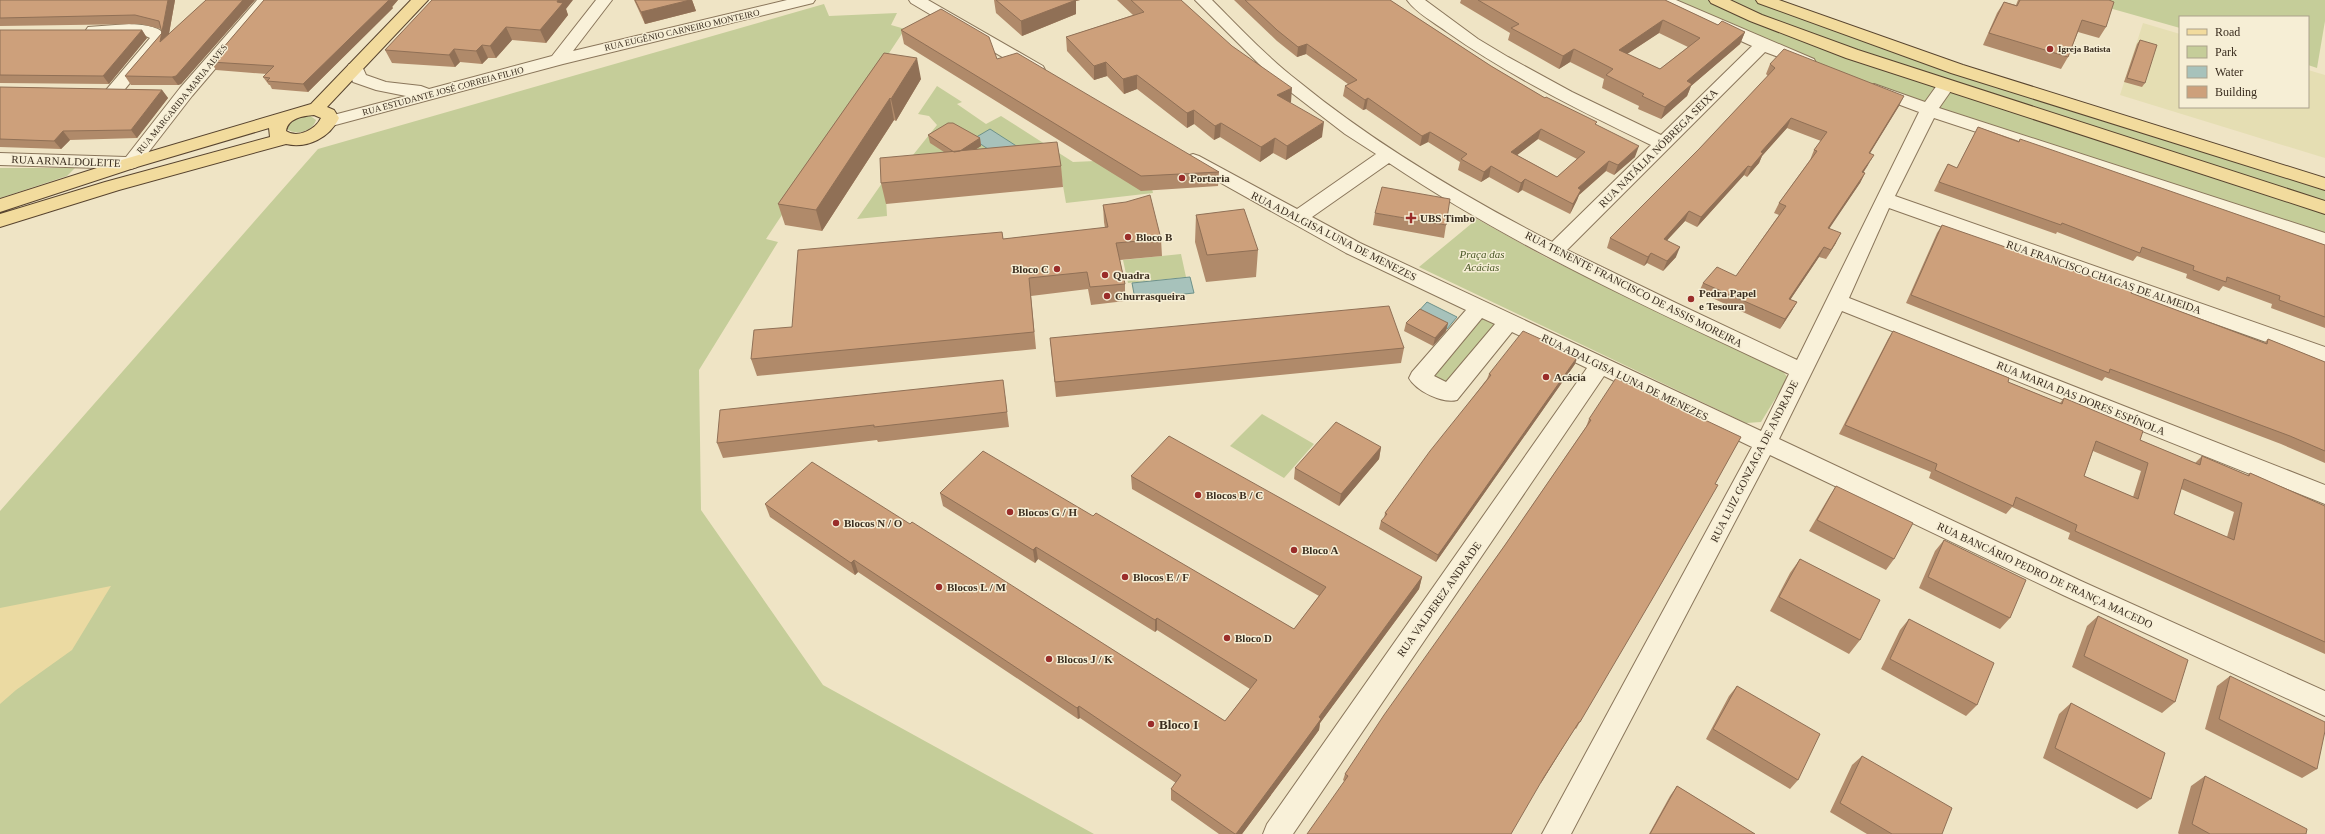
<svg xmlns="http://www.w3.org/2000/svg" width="2325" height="834" viewBox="0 0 2325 834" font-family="'Times New Roman',serif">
	<rect width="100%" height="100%" fill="#efe4c5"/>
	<path fill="#e5deb3" d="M2143,23l37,11v73h128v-37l17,5v83l-205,-63z"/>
	<path fill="#c5cd99" d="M1653,0h129l80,32 113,39 350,111v65l-371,-124z
		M2081,0h244v21l-8,47 -9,-3v-48h-128v11z
		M824,4l5,12 68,-3 -6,12 14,4 -139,210 12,3 -79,128 2,140 122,175 271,149h-1094v-323l318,-362z
		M937,86l25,16 -5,2 29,20 15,-8 72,46 22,-1 56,24 2,8 -87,10 -7,-40 -174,17 2,36 -30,3 37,-53 11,-1 32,-40 -8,-9 -11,-2z
		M309,115l7,5c-3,11 -20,16 -29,9l4,-8z
		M0,168h75l-8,8 -67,22z
		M1477,219l70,39 234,111 7,9 -27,44 -15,1 -327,-156z
		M1181,254l5,23 -58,6 -5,-23z
		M1479,308l30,13 -60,73 -29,-16z
		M1262,414l52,30 -30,34 -54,-32z"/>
	<path fill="#ebdaa2" d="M111,586l-39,64 -56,40 -16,14v-96z"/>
	<path fill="#a7c2bb" stroke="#6d9189" d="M990,129l28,18 -18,10 -27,-18z
		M1190,277l4,16 -59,6 -3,-16z
		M1427,302l30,15 -10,12 -31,-15z"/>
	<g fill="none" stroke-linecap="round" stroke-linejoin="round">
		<defs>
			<path id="minor" d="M257,0h17l-82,96 -55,71 -6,2 -131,-4v-12l126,4 54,-69z
				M596,0h16l-39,51 214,-51h28l-2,3 -250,61 -235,63 -6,-1 -3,-4 3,-4 84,-22 -30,-6 -23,-8 -6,-14 2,-4h12l5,11 20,7 35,4 8,3 123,-33z
				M909,0h19l115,66 2,4 -2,4h-12l-120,-71z
				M1195,0h17c28,28 55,57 86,81 77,63 165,115 254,161l99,-97c-70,-34 -140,-68 -204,-113 -12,-9 -31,-19 -40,-32h18l53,39 30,18 64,35 89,43 91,-89 -95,-43 -2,-3h21l138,59 2,4 -2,4 -6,1 -43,-16 -198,198 109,53 121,57 122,-248 -51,-19 -3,-4 3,-4 6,-1 51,18 15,-21h12l3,4 -16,23 386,125v14l-391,-129 -39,78 430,151v16l-436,-155 -40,90 476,187v19l-483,-193 -63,128 302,142 244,110v25l-262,-121 -293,-140 -199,379h-29l210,-387 -148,-71 -311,458h-30l4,-10 320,-456 -75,-36 -55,68c-14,4 -41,-9 -48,-22l3,-6 54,-62 -120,-57 -159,-89 -3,-4 3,-4 6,-2 6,2 98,53 79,-55 -31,-20 -70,-54zM1389,163c125,84 264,147 400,211l-28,57 -401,-188 -48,-26zM1482,318l13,6 -49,58 -12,-6z
				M129,24c14,1 30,1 38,13l-46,57h-12l-3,-4 44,-52c-19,-10 -42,0 -62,-5l-2,-3 2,-3z"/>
			<path id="major" d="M411,0h17l-101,107 7,3 5,8c-9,19 -31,31 -53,26l-167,46 -119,37v-13l105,-32 165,-45 -1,-9 -132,39 -137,45v-13l125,-40 186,-55zM314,115l7,3c-5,11 -23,21 -35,13 2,-13 17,-15 28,-16z
				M1709,0h21l32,15 96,35 467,151v13l-479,-156 -96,-37 -39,-18z
				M1756,0h23l184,65 362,113v12l-374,-117 -193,-70z"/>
		</defs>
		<use href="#minor" stroke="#8a765b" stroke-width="2"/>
		<use href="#major" stroke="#58442f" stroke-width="2"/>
		<use href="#minor" fill="#f9f1d9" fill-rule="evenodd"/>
		<use href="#major" fill="#f2db9d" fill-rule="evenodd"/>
	</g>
	<path fill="#b08a6a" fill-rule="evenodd" d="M0,0h175l-6,34 37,-34h49l-74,84 -3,1h-47l-6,-9 37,-43 -1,-4 -20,-5 -141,2z
		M264,0h134l-6,7 1,1 -85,84 -36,-3 -2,-4h-1l-6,-8 4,-3 -51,-4 -5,-8z
		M634,0h58l4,11 -51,13z
		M994,0h86l-4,1v13l-54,22 -26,-23z
		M1117,0h64l110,102 -1,1 32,34 -36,23 -13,-7 -13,9 -40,-25 -6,3 -20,-16 -7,4 -50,-39 -13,5 -17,-18 -13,4 -27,-29 -1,-14 67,-22z
		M1234,0h156l101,66 54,32 51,27 39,32 -21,18 -8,-4 -27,24 -2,5 -7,14 -48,-24 -4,3 -29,-16 -8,5 -23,-12 2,-8 -32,-20 -8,4 -54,-37 -3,1 -20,-14 2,-10 3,-2 -42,-30 -9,3 -20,-16zM1538,139l39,20 -20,18 -40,-22z
		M1460,0h205l53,25 27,7 -5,12 -49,42 -4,10 -26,23 -23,-10 1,-3 -37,-18 2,-9 -34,-17 -11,7 -51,-29 2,-7 -50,-30 1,-3zM1659,33l29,14 -28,22 -33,-15z
		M2018,0h91l-3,27 -7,11 -21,-6 -10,25 -7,12 -78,-24 14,-32 7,-11 12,3z
		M566,9l2,6 -22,28 -34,-3 -16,18h-8l-6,6 -22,-2 -5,5 -63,-4 -7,-13z
		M0,30h142l5,8 -38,46 -109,-1z
		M901,30l96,29 222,113 -1,14 -77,5 -237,-147z
		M2140,40l5,43 -3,4 -18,-5 13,-38z
		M884,53l37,26 -25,42 -2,-1 -72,111 -37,-6 -7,-21z
		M1770,64l129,42 -29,47 -2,12 -5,8h2l-5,10 -31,45 7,15 -10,16 -7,-2 -29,43 7,2 -6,10 -11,17 -81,-37 4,-9 33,-7 43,-61 -5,-2 5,-10 31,-43 4,-10 7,-9 -34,-13 -25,28 -3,7 -12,14 -3,-2 -47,52 -12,-6 -18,19 9,17 -13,14 -16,-8 -3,3 -37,-18 3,-10 89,-89 69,-73 -2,-2z
		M0,87l162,3 6,8 -31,40 -67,2 -9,9 -61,-2z
		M1978,127l347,118v83l-54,-20 1,-4 -49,-18 -4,5 -33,-13 1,-4 -50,-18 -4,5 -76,-29 -1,2 -122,-43 9,-18 5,-9 9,4z
		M928,135l52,3 1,8 -5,3 85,17 2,21 -177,17 -5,-21 63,-31 -14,-9z
		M1103,205l58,34 1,17 -42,4 5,24v17l-34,4 -3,-16 -57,7 5,53 -279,27 -6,-17 41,-32 210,-95 1,7 102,-11 -1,-6z
		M1375,213l71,12 -2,13 -71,-13z
		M1196,215l62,35 -2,27 -50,5 -11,-40z
		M1942,225l189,68 133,50 4,-4 57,23v101l-44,-19 -176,-67 -3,4 -196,-78 31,-70z
		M1406,323h42l-2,8 -13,15 -29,-15z
		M1893,331l115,51 52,21 4,-5 76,42 55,23 7,-7 45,19 3,-2 75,33v148l-257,-115 2,-6 -58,-26 -6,7 -77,-36 2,-6 -92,-38 49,-95zM2093,451l48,20 -8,26 -49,-21zM2181,489l53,23 -7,25 -53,-23z
		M1050,338l354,10 -3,15 -345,34z
		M1575,364l-139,198 -57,-33 2,-8 3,-3 1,-5 102,-134 2,-5z
		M1005,395l4,32 -131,15 -1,-2 -154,18 -6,-15z
		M1589,419l152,18 -165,292 -1,-1 -34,55 -197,-2 -1,-1 2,-6 160,-229 81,-118z
		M1381,447l-2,12 -40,47 -45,-27 1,-11z
		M1131,476l291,101 -3,12 -99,134 -1,7 -19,26 -58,78h-23l-48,-34v-11l5,-6 -96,-65 -2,1 -220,-147 -3,3 -85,-58 -5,-13 145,20 315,197 25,-32 -93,-59 -2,2 -117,-73 -3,4 -92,-57 -3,-13 153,23 201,113 25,-33 -187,-107z
		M1836,486l58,73 -8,11 -77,-39 20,-34z
		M1944,540l66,78 -10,11 -81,-41 16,-37z
		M1800,559l60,81 -11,14 -79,-43 20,-38z
		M2098,616l77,86 -13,11 -90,-46 15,-41z
		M1909,619l68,86 -11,11 -85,-47 19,-39z
		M2230,676l87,93 -15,9 -97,-49 12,-43z
		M1737,686l61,94 -8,9 -84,-50 23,-43z
		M2071,703l80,96 -14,10 -94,-51 16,-44z
		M1862,756l80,78h-75l-37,-22 22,-47z
		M2205,776l101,58h-127l-1,-1 13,-47z
		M1677,786l78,48h-106l21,-38z"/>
	<path fill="#907056" d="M168,0h7l-9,50 -6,-8z
		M243,0h12l-74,84 -3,1 -6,-8z
		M387,0h11l-6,7 1,1 -85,84 -5,-8z
		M558,0h15l-7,9 2,6 -22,28 -6,-13z
		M690,0h2l4,11 -51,13 -4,-12z
		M1064,0h16l-4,1v13l-54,22 -1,-15z
		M1663,20l-4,13 -44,29 4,-12z
		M506,27l6,13 -16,18 -6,-12z
		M142,30l5,8 -38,46 -6,-8z
		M1745,32l-5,12 -49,42 -4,10 -26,23 4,-12 22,-26z
		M1307,44l-1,10 -9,3 1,-10z
		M482,45l6,13 -6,6 -6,-13z
		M454,49l6,13 -5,5 -6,-12z
		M1574,49l-4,13 -11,7 4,-13z
		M917,58l4,21 -25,42 -5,-22z
		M1106,62l1,14 -13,4v-14z
		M1137,75v14l-13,5 -1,-15z
		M1292,88l-1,14 -15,8 1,-15z
		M162,90l6,8 -31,40 -6,-8z
		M1904,96l-5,10 -35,57 5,-10z
		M890,98l4,22 -72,111 -6,-21z
		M1368,98l-2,11 -3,1 2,-10z
		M1194,110v14l-7,4v-15z
		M1791,118l-4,10 -25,28 -3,7 -12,14 4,-10 10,-15z
		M1324,122l-2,15 -36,23 1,-14z
		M1221,123l-1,14 -6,3 1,-14z
		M1541,129l-3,10 -30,23 3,-10z
		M63,131l7,9 -9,9 -7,-8z
		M1430,132l-2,10 -8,4 2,-10z
		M980,138l1,8 -23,15 -2,-8z
		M1275,138l-2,15 -13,9 1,-15z
		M1639,146l-4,11 -21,18 4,-10z
		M1874,155l-6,10 -11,17 5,-10z
		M1609,161l-3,10 -27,24 -2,5 -7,14 8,-26z
		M1491,166l-2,11 -8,5 3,-10z
		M1748,166l-4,9 -47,52 4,-10z
		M1865,173l-5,10 -37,55 5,-10z
		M1525,179l-3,11 -4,3 3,-10z
		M1689,211l-4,10 -25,27 4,-9z
		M1841,233l-5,10 -10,16 5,-9z
		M1680,247l-4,10 -13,14 4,-10z
		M1824,247l-5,10 -35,52 5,-10z
		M1651,253l-4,10 -3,3 4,-9z
		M1797,302l-6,10 -11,17 5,-10z
		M1448,323l-2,8 -13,15 2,-8z
		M1578,356l-3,8 -139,198 2,-7z
		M1381,447l-2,12 -40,47 2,-12z
		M1036,547l2,12 -3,4 -2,-13z
		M854,560l4,12 -3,3 -4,-12z
		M1422,577l-3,12 -99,134 -1,7 -19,26 -58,78h-6l83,-117z
		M1157,618v12l-2,2v-12z
		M1079,706l1,12 -2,1 -1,-11z
		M1579,722l-4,6 -34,55 3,-6z"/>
	<path fill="#cda07b" stroke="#907056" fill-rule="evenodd" d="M0,0h168l-8,42 46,-42h37l-67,76 -4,1 -47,-1 37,-43 -3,-12 -24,-6 -135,3z
		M264,0h125l-86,84 -36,-3 3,-3 -7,-1 11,-11 -63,-4z
		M432,0h126l-1,2 6,1 -23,27 -34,-3 -16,19 -8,-1 -6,6 -22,-2 -5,6 -64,-5z
		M635,0h55l-49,12z
		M996,0h80l-55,21z
		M1131,0h50l51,46 60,42 -15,7 47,27 -37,24 -12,-8 -14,9 -40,-24 -6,3 -21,-16 -7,3 -50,-38 -14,4 -17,-17 -12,4 -28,-29 78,-25z
		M1245,0h145l101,66 54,32 1,-1 51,25 -2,2 44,22 -21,19 -9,-4 -31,27 3,2 -8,14 -48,-25 -4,4 -30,-17 -7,6 -23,-13 6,-5 -37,-22 -8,4 -54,-38 -3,2 -20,-14 12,-6 -50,-36 -9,3 -21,-17zM1541,129l44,23 -28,25 -46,-25z
		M1478,0h187l53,25 4,-4 23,11 -58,49 5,3 -27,23 -23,-11 2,-2 -38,-19 7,-6 -39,-20 -11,7 -52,-28 8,-4zM1663,20l37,18 -40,31 -41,-19z
		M2020,0h89l5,2 -8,25 -24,-7 -14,37 -79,-24 15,-31 13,4z
		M941,9l48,28 8,22 20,-6 202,119 -78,4 -240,-146z
		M0,30h142l-39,46 -103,-1z
		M2140,40l17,5 -12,38 -18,-5z
		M1784,49l120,47 -35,57 5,2 -12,17 3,1 -37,55 13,5 -10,17 -7,-3 -35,52 8,3 -12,17 -82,-36 14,-16 19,9 50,-70 -7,-3 38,-52 -3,-1 13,-18 -36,-14 -30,34 2,1 -12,14 -3,-1 -47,51 -12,-6 -25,28 16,8 -13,14 -16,-8 -3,4 -38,-19 89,-89 76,-81 -5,-4z
		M884,53l33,5 -26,41 -1,-1 -74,112 -38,-6z
		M0,87l162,3 -31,40 -68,1 -9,10 -54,-2z
		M948,123h5l27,15 -20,13 -6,1 -26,-17z
		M1978,127l41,15 1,-3 35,12 270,94v72l-46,-17 1,-4 -53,-19 -1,5 -33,-12 1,-4 -52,-19 -2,6 -78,-30 -1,2 -122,-43 9,-18 9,4z
		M1057,142l4,24 -180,17 -1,-25z
		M1382,187l68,12 -4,26 -71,-12z
		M1150,195l11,44 -45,4 9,41 -35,3 -3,-15 -58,6 5,54 -283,27 3,-29 38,-3 6,-77 204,-18 1,7 105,-12 -5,-22 23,-3z
		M1244,209l14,41 -51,5 -11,-40z
		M1942,225l190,66 -1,2 136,51 1,-5 57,23v89l-35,-15 -180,-67 -1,4 -198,-78z
		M1389,306l15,42 -349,34 -5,-44z
		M1420,309l28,14 -13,15 -29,-15z
		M1523,331l55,25 -140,199 -57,-34 6,-7 -2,-1 45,-62 61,-76 -2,-1z
		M1893,331l116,47 -1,4 54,22 2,-6 79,33 -3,9 60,25 2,-9 47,20 1,-3 75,33v136l-250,-111 2,-6 -61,-28 -3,9 -78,-36 2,-6 -92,-39zM2096,441l52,22 -10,36 -54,-23zM2184,479l58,24 -8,37 -60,-26z
		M1616,378l125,59 -26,47 3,1 -64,111 -74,126h-1l-35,55 -33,57h-204l41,-58 -3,-2 39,-59 121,-170 86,-125 -2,-1z
		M1003,380l4,32 -133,15v-2l-157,18 3,-33z
		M1336,422l45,25 -40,47 -46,-26z
		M1169,436l253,141 -103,140 2,2 -19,26 -66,89h-1l-64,-45 10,-14 -102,-69 -2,2 -223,-148 -3,3 -86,-59 47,-42 98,62 2,-2 313,199 32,-41 -100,-62 -2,2 -119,-73 -3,3 -93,-57 43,-42 110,65 3,-3 198,116 32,-42 -195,-111z
		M1836,486l77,37 -19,36 -77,-39z
		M1944,540l82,40 -16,38 -82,-41z
		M1800,559l80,41 -20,40 -81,-43z
		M2098,616l90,44 -13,42 -91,-46z
		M1909,619l85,44 -17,42 -87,-46z
		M2230,676l95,46v9l-8,38 -98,-50z
		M1737,686l83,48 -22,46 -85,-51z
		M2071,703l94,50 -14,46 -96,-51z
		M1862,756l90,52 -10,26h-50l-52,-31z
		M2205,776l102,53 -1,5h-96l-18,-10z
		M1677,786l78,48h-105z"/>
	<g fill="#9a2d2a" stroke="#f6eed5" stroke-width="1.5">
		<circle cx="2050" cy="49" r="4"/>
		<circle cx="1182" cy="178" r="4"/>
		<path d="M1409 212h4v4h4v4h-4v4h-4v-4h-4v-4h4z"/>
		<circle cx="1128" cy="237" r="4"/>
		<circle cx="1057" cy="269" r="4"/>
		<circle cx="1105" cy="275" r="4"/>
		<circle cx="1107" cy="296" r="4"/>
		<circle cx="1691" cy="299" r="4"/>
		<circle cx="1546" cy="377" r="4"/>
		<circle cx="1198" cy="495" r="4"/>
		<circle cx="1010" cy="512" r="4"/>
		<circle cx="836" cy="523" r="4"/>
		<circle cx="1294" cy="550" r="4"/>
		<circle cx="1125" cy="577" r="4"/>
		<circle cx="939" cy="587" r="4"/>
		<circle cx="1227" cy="638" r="4"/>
		<circle cx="1049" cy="659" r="4"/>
		<circle cx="1151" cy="724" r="4"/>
	</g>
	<g text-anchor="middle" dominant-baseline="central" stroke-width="3" stroke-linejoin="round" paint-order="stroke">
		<g font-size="9" fill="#3a2d1f" stroke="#f6eed5">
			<text transform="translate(682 30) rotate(-13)">RUA EUGÊNIO CARNEIRO MONTEIRO</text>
			<text transform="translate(443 91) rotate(-15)">RUA ESTUDANTE JOSÉ CORREIA FILHO</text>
			<text transform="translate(182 99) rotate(-51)">RUA MARGARIDA MARIA ALVES</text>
		</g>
		<g font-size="9" font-weight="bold" fill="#3a2d1f" stroke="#f6eed5" text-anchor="start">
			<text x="2058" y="49">Igreja Batista</text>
		</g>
		<g font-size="11" fill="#3a2d1f" stroke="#f6eed5">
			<text transform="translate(1658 148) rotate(-45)">RUA NATÁLIA NÓBREGA SEIXA</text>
			<text transform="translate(66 161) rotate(2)">RUA ARNALDOLEITE</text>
			<text transform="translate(1334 236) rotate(27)">RUA ADALGISA LUNA DE MENEZES</text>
			<text transform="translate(2104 277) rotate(19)">RUA FRANCISCO CHAGAS DE ALMEIDA</text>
			<text transform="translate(1634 289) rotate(27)">RUA TENENTE FRANCISCO DE ASSIS MOREIRA</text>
			<text transform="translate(1625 377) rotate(26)">RUA ADALGISA LUNA DE MENEZES</text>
			<text transform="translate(2081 398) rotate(22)">RUA MARIA DAS DORES ESPÍNOLA</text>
			<text transform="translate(1754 461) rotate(-63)">RUA LUIZ GONZAGA DE ANDRADE</text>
			<text transform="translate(2045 575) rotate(25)">RUA BANCÁRIO PEDRO DE FRANÇA MACEDO</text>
			<text transform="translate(1439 599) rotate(-55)">RUA VALDEREZ ANDRADE</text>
		</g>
		<g font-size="11" font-weight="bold" fill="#3a2d1f" stroke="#f6eed5" text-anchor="start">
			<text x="1190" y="178">Portaria</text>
			<text x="1420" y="218">UBS Timbo</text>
			<text x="1136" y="237">Bloco B</text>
			<text x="1049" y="269" text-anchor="end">Bloco C</text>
			<text x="1113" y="275">Quadra</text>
			<text x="1699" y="293">Pedra Papel<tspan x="1699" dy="13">e Tesoura</tspan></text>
			<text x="1115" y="296">Churrasqueira</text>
			<text x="1554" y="377">Acácia</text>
			<text x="1206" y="495">Blocos B / C</text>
			<text x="1018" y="512">Blocos G / H</text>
			<text x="844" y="523">Blocos N / O</text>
			<text x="1302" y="550">Bloco A</text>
			<text x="1133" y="577">Blocos E / F</text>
			<text x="947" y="587">Blocos L / M</text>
			<text x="1235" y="638">Bloco D</text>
			<text x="1057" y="659">Blocos J / K</text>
		</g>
		<g font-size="11" font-style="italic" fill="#495725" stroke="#f6eed5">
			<text x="1482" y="254">Praça das<tspan x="1482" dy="13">Acácias</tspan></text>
		</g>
		<g font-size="13" font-weight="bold" fill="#3a2d1f" stroke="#f6eed5" text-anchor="start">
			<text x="1159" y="724">Bloco I</text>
		</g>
	</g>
	<rect x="2179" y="16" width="130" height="92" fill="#f6eed5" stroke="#aba18c"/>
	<rect x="2187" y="29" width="20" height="6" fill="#f2db9d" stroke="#aba18c"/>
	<text x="2215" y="36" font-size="12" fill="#3a2d1f">Road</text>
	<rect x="2187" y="46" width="20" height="12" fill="#c5cd99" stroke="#aba18c"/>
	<text x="2215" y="56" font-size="12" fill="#3a2d1f">Park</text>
	<rect x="2187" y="66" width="20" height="12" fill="#a7c2bb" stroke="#aba18c"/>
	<text x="2215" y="76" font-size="12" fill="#3a2d1f">Water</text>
	<rect x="2187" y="86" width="20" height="12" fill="#cda07b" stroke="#aba18c"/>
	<text x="2215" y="96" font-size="12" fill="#3a2d1f">Building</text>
</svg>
